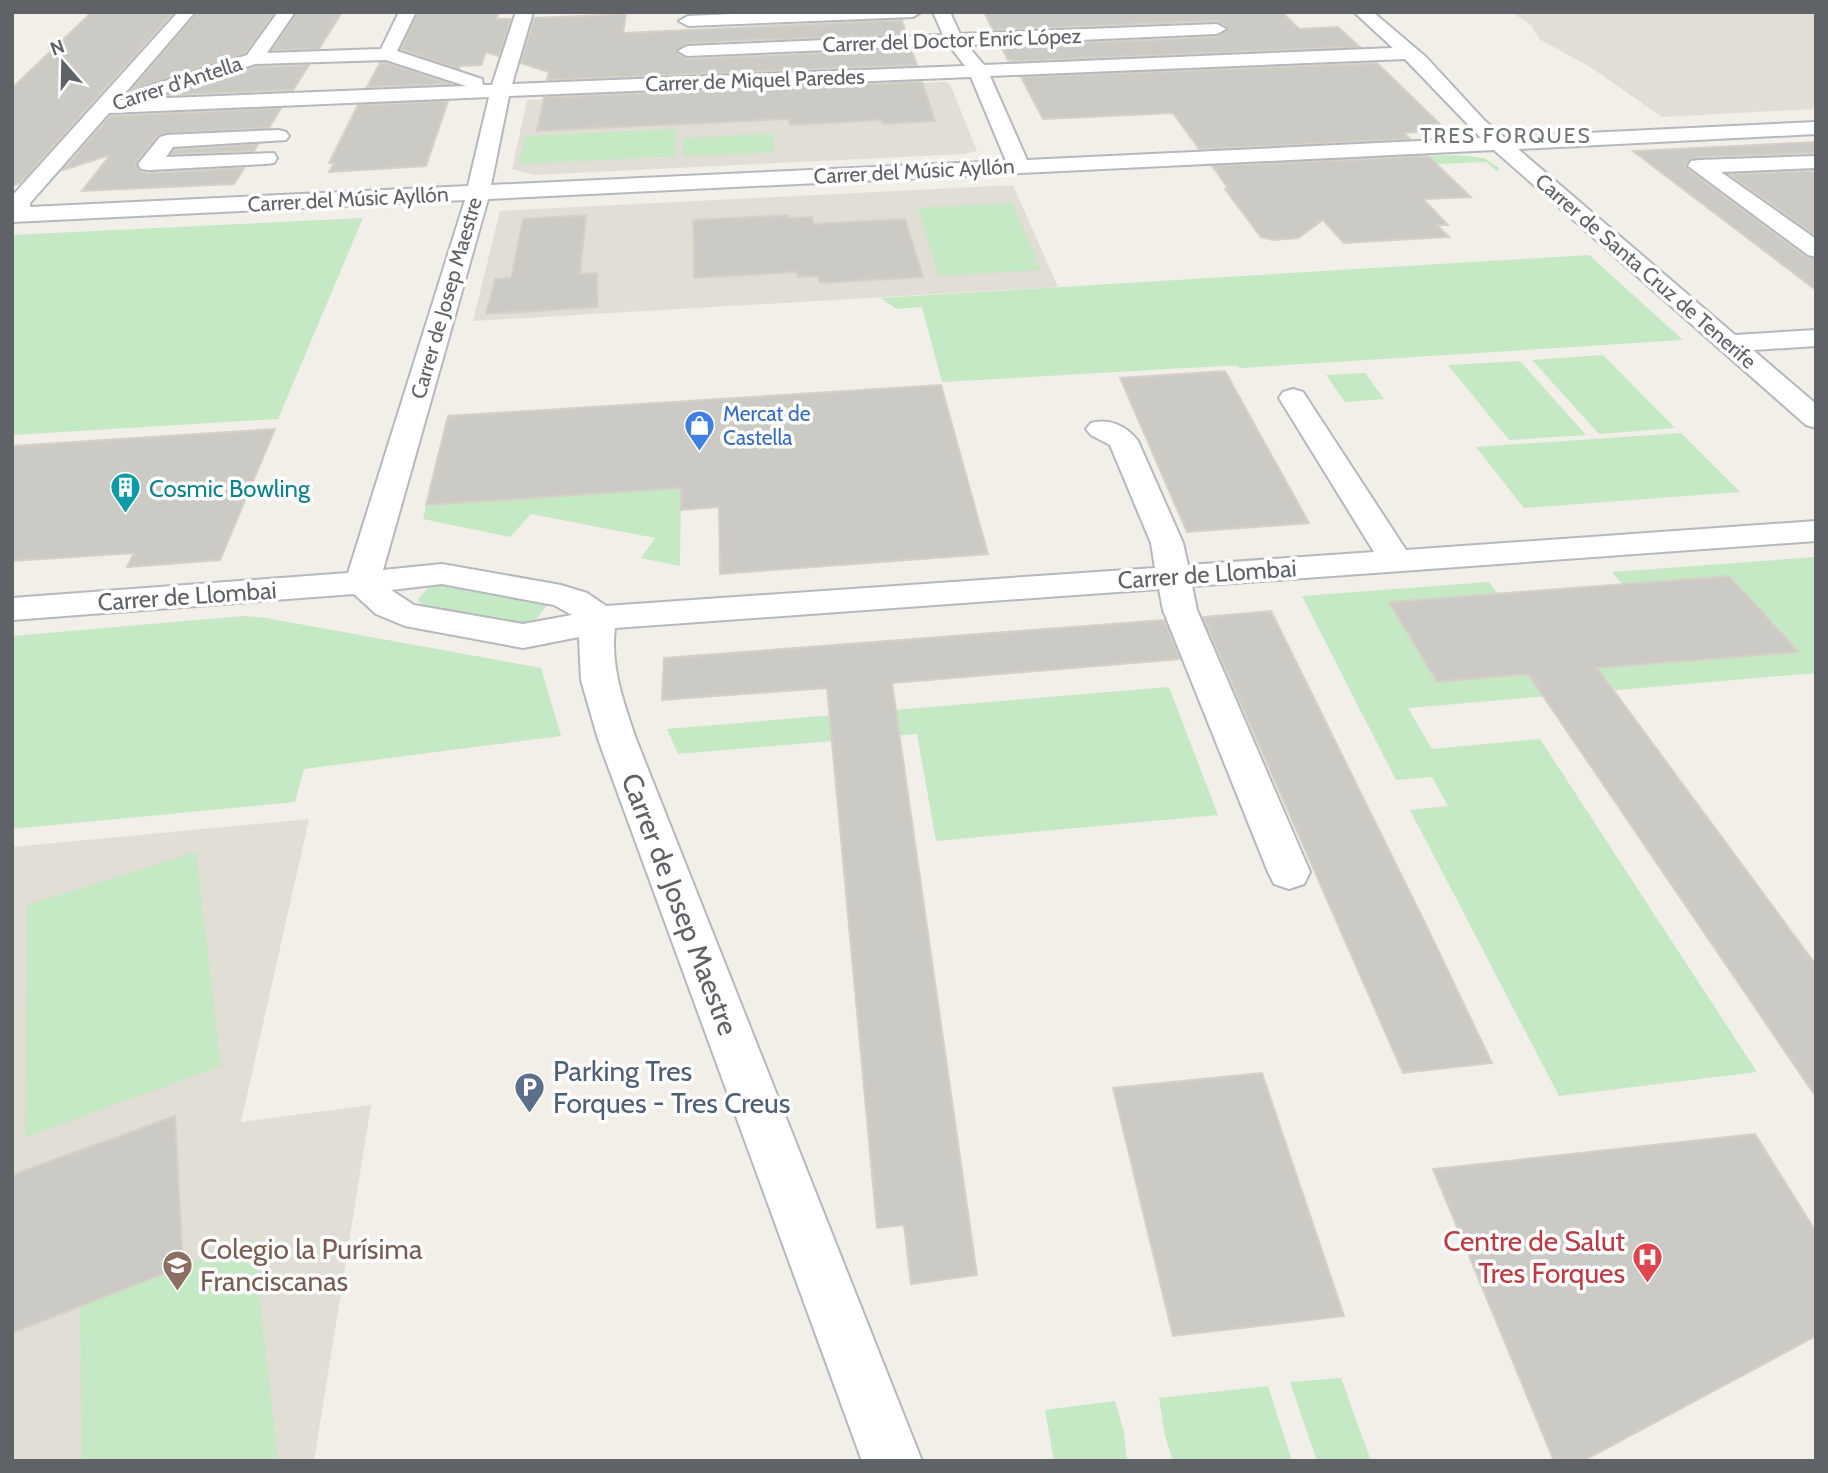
<svg xmlns="http://www.w3.org/2000/svg" width="1828" height="1473" viewBox="0 0 1828 1473" font-family="Cabin,sans-serif">
	<rect width="100%" height="100%" fill="#f1efe8"/>
	<path fill="#e1ded6" d="M1511,12h305v97l-154,8 -72,-50 -51,-28 -8,-14z
		M945,82l5,2 27,67 -13,3 -431,21 -21,-6 15,-69z
		M1013,185l45,102 -585,34 27,-110z
		M309,819l-68,303 130,-17 -57,356h-302v-614z"/>
	<path fill="#c5e8c5" d="M676,129l-1,27 -156,8 7,-28z
		M773,134l2,18 -92,4v-18z
		M1455,155l29,3 15,10 -1,4 -12,-10 -49,2 -8,-8z
		M1012,203l29,67 -102,6 -21,-68z
		M363,218l-85,201 -266,16v-200z
		M1589,255l94,85 -443,28 -2,-2h-16l-280,16 -20,-75 -25,2 -17,-11z
		M1603,355l72,73 -76,6 -67,-74z
		M1520,361l66,74 -77,5 -61,-75z
		M1365,373l19,26 -39,3 -19,-27z
		M1681,433l59,59 -216,16 -48,-61z
		M681,488l-1,78 -39,-8 14,-20 -124,-24 -21,23 -87,-18 3,-14z
		M1816,557v116l-408,35 24,41 108,-10 217,333 -198,24 -149,-286 38,-4 -16,-29 -36,3 -94,-184 187,-14 8,11 -108,9 48,80 361,-30 -69,-76 -107,8 -10,-12z
		M432,584l115,21 -12,16 -13,3 -100,-17 -4,-8z
		M244,616l22,2 275,50 20,68 -257,33 -9,33 -283,27v-193z
		M1169,687l49,128 -282,26 -19,-107 -239,20 -11,-25z
		M196,852l25,214 -196,71 2,-232z
		M253,1238l25,223h-196l-2,-155z
		M1341,1378l30,83h-54l-27,-79z
		M1268,1386l24,75h-119l-8,-25 -6,-38z
		M1115,1401l9,31 3,29h-73l-9,-51z"/>
	<path fill="#cccac5" stroke="#d6d1c6" stroke-width="2" d="M92,12h82l-154,171 -8,3v-98z
		M197,12h78l-30,41 -103,33 -5,7 5,3 -17,1z
		M297,12h45l-23,37 -47,1z
		M418,12h81l-3,7h15l-12,37 -13,-4 -5,13 -21,1 -1,3 -58,-20z
		M984,12h295l5,2 15,15 39,-2 22,20 -347,14 -5,-1 -7,-14 216,-9 11,-9 -11,-7 -224,9z
		M626,14l-3,19 279,-13 4,14 -219,9 -11,9 11,7 224,-10 6,16 -370,15 2,-8 -28,-9 13,-45z
		M380,63h6l65,21 -84,3z
		M1377,63l69,67 -42,3 6,6 -211,10 -26,-36 -130,6 -22,-42z
		M309,65l-16,25 -127,5 89,-28z
		M922,82l13,39 -52,3 -1,-4 -92,5 -1,-6 -252,12 7,-34z
		M448,101l-22,65 -97,6 5,-9h-5l29,-58z
		M281,108l-12,20 -110,6 -24,30 6,8 8,1 95,-5 -10,16 -152,7 28,-36 -47,15 47,-54z
		M1816,142v11l-117,4 -10,3 -4,7 121,90 10,2v31l-183,-139z
		M258,144l-4,7 -83,3 3,-4z
		M1428,156l43,41 -48,2 25,26h-11l12,12 -105,6 -21,-23 -25,18 -25,2 -12,-3 -36,-48 3,-1 -16,-22z
		M1816,171v65l-87,-62z
		M586,215l-6,59 17,-1 1,34 -112,7 9,-35 16,-1 12,-59z
		M788,215l1,3 23,-1 1,7 92,-5 18,58 -103,6 -2,-7 -20,1 -1,-5 -103,6 -1,-58z
		M1225,371l43,78 41,74 -122,9 -67,-154z
		M941,385l47,169 -268,20 -1,-67 -38,3v-22l-255,17 22,-89z
		M275,429l-55,131 -93,7 7,-14 -122,8v-115z
		M1729,576l70,76 -202,16 219,297v132l-288,-423 -91,8 -48,-80z
		M1271,611l155,314 66,138 -89,10 -200,-456z
		M1164,620l16,39 -288,24 85,592 -66,9 -7,-59 -27,3 -50,-540 -165,12 2,-42z
		M1262,1073l82,243 -171,20 -60,-248z
		M175,1116l8,150 -171,67v-158z
		M1755,1134l61,98v104l-233,125h-29l-121,-292z"/>
	<g fill="none" stroke-linecap="round" stroke-linejoin="round">
		<defs>
			<path id="minor" d="M178,12h17l-76,88 347,-14 -80,-26 -131,4 -105,34 -10,-6 3,-4 104,-33 31,-43h17l-28,41 114,-4 18,-37h17l-19,39 85,28 1,6h9l24,-73h17l-21,72 453,-18 -16,-21 -262,11 -9,-5 9,-5 256,-11 -10,-23h17l10,22 257,-10 9,5 -9,5 -250,11 17,20 409,-17 -39,-36h19l53,45 58,63 20,17 312,-15v12l-298,15 217,186 81,-5v16l-63,4 63,54v24l-10,-3 -312,-275 -1006,49 -105,371 59,-6 119,21 26,8 19,13 549,-38 -4,-25 -41,-98 -19,-10 -5,-6 5,-6c18,-5 36,3 47,18l45,102 5,22 186,-13 -95,-154 4,-6 10,-3 10,3 103,158 410,-29v20l-624,45 5,24 113,262 -6,12 -15,5 -15,-5 -6,-12 -105,-262 -4,-21 -544,39c-5,39 9,75 21,111l286,722h-60l-264,-722 -17,-59 -2,-43 -56,11 -118,-22 -29,-12 -22,-20 -342,26v-22l336,-25 117,-373 -453,22v-26zM1405,59l76,79 -454,22 -37,-84zM971,77l35,84 -515,24 18,-89zM489,97l-21,89 -438,21v-4l79,-90zM442,584l112,21 18,10 -49,9 -109,-19 -23,-15z
				M778,12h143l-8,5 -225,9 -9,-5 9,-5z
				M279,130l7,2 3,4 -3,4 -113,7 -7,10 108,-4 3,5 -3,5 -8,1 -117,6 -8,-1 -3,-5 22,-27 7,-2z
				M1816,156v12l-95,4 95,67v18l-8,-2 -120,-89 3,-5 8,-1z"/>
		</defs>
		<use href="#minor" stroke="#b5b8bc" stroke-width="4"/>
		<use href="#minor" fill="#fff" fill-rule="evenodd"/>
	</g>
	<defs>
		<symbol id="shop-pin" viewBox="-11 -11 22 30"><path d="M0 17L-7.5 6A9.5 9.5 0 1 1 7.5 6Z" fill="#3f7fe0" stroke="#fff"/><path d="M-5-2.5h2.3a2.7 3.5 0 0 1 5.4 0H5L5.5 6h-11ZM-1.5-2.5h3a1.5 2.3 0 0 0-3 0Z" fill="#fff"/></symbol>
		<symbol id="building-pin" viewBox="-11 -11 22 30"><path d="M0 17L-7.5 6A9.5 9.5 0 1 1 7.5 6Z" fill="#0f9aa8" stroke="#fff"/><path d="M-4-6H4V6H1V3H-1V6H-4ZM-2.5-4.3h1.7v1.8h-1.7ZM.8-4.3h1.7v1.8H.8ZM-2.5-1h1.7V.8h-1.7ZM.8-1h1.7V.8H.8Z" fill="#fff"/></symbol>
		<symbol id="parking-pin" viewBox="-11 -11 22 30"><path d="M0 17L-7.5 6A9.5 9.5 0 1 1 7.5 6Z" fill="#5c6f8a" stroke="#fff"/><path d="M-3.5-5.5H1a3.5 3.5 0 0 1 0 7H-1V5.5H-3.5ZM-1-3.4V-.6H.8a1.4 1.4 0 0 0 0-2.8Z" fill="#fff"/></symbol>
		<symbol id="hospital-pin" viewBox="-11 -11 22 30"><path d="M0 17L-7.5 6A9.5 9.5 0 1 1 7.5 6Z" fill="#e0444e" stroke="#fff"/><path d="M-5-5h3v3.5h4V-5h3V5h-3V1.5h-4V5h-3Z" fill="#fff"/></symbol>
		<symbol id="school-pin" viewBox="-11 -11 22 30"><path d="M0 17L-7.5 6A9.5 9.5 0 1 1 7.5 6Z" fill="#8d6e63" stroke="#fff"/><path d="M0-5L7-2L0 1L-7-2ZM-4 1L0 2.5L4 1V4Q0 6-4 4Z" fill="#fff"/></symbol>
	</defs>
	<g fill-rule="evenodd">
		<use href="#shop-pin" x="682" y="408" width="35" height="47"/>
		<use href="#building-pin" x="108" y="470" width="35" height="47"/>
		<use href="#parking-pin" x="512" y="1070" width="35" height="47"/>
		<use href="#hospital-pin" x="1630" y="1240" width="35" height="47"/>
		<use href="#school-pin" x="160" y="1248" width="35" height="47"/>
	</g>
	<g text-anchor="middle" dominant-baseline="central" stroke-width="7" stroke-linejoin="round" paint-order="stroke">
		<g font-size="21" fill="#5f6368" stroke="#fff">
			<text transform="translate(952 40) rotate(-2)">Carrer del Doctor Enric López</text>
			<text transform="translate(755 80) rotate(-2)">Carrer de Miquel Paredes</text>
			<text transform="translate(177 83) rotate(-18)">Carrer d'Antella</text>
			<text transform="translate(914 171) rotate(-3)">Carrer del Músic Ayllón</text>
			<text transform="translate(348 199) rotate(-3)">Carrer del Músic Ayllón</text>
			<text transform="translate(1646 271) rotate(41)">Carrer de Santa Cruz de Tenerife</text>
			<text transform="translate(446 298) rotate(-74)">Carrer de Josep Maestre</text>
		</g>
		<g font-size="21" letter-spacing="2" fill="#70757a" stroke="#fff">
			<text x="1506" y="135">TRES FORQUES</text>
		</g>
		<g font-size="21" fill="#366cbe" stroke="#fff" text-anchor="start">
			<text x="723" y="413">Mercat de<tspan x="723" dy="24">Castella</tspan></text>
		</g>
		<g font-size="24" fill="#0d838f" stroke="#fff" text-anchor="start">
			<text x="149" y="488">Cosmic Bowling</text>
		</g>
		<g font-size="24" fill="#5f6368" stroke="#fff">
			<text transform="translate(1207 574) rotate(-4)">Carrer de Llombai</text>
			<text transform="translate(187 596) rotate(-4)">Carrer de Llombai</text>
		</g>
		<g font-size="28" fill="#5f6368" stroke="#fff">
			<text transform="translate(680 904) rotate(69)">Carrer de Josep Maestre</text>
		</g>
		<g font-size="28" fill="#4e5e75" stroke="#fff" text-anchor="start">
			<text x="553" y="1071">Parking Tres<tspan x="553" dy="32">Forques - Tres Creus</tspan></text>
		</g>
		<g font-size="28" fill="#be3a42" stroke="#fff" text-anchor="end">
			<text x="1625" y="1241">Centre de Salut<tspan x="1625" dy="32">Tres Forques</tspan></text>
		</g>
		<g font-size="28" fill="#785e54" stroke="#fff" text-anchor="start">
			<text x="200" y="1249">Colegio la Purísima<tspan x="200" dy="32">Franciscanas</tspan></text>
		</g>
	</g>
	<rect width="1828" height="1473" fill="none" stroke="#5f6368" stroke-width="28"/>
	<g transform="translate(63 63) rotate(340)" stroke="#ffffff" stroke-width="5" paint-order="stroke">
	<path d="M0-5L12 26L0 18L-12 26Z" fill="#5f6368"/>
	<text y="-10" font-size="19" font-weight="bold" text-anchor="middle" fill="#5f6368">N</text>
	</g>
</svg>
